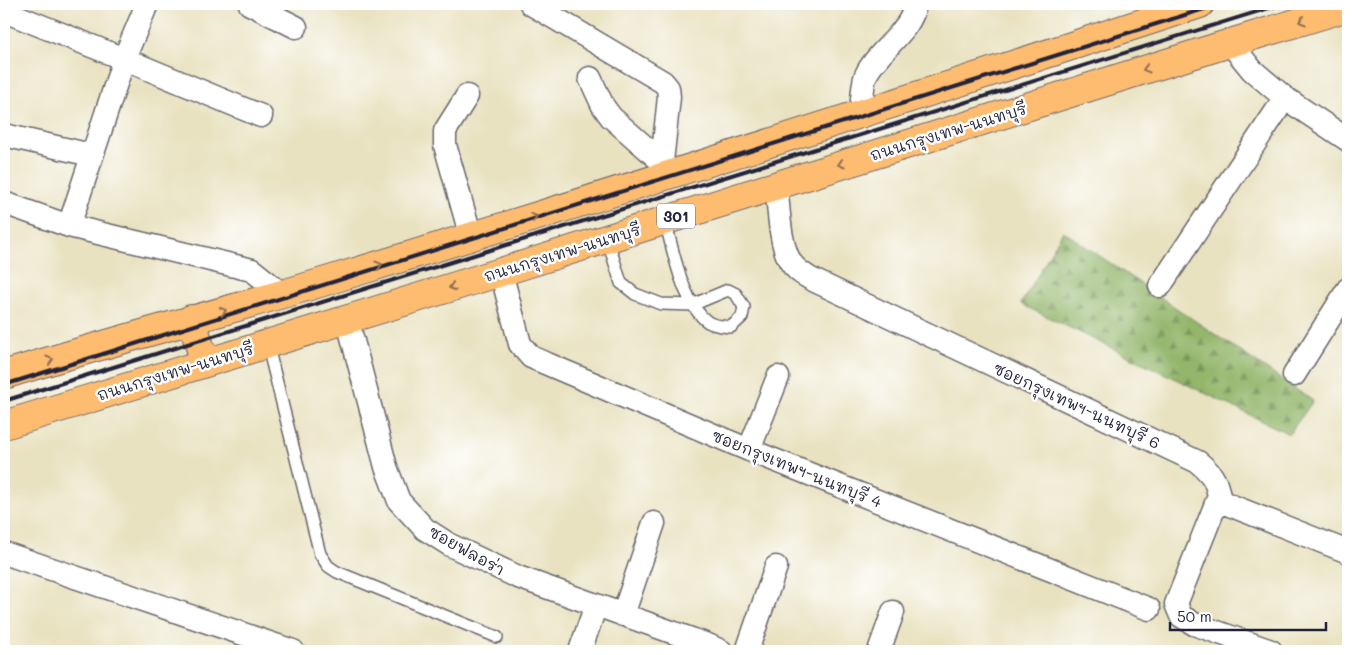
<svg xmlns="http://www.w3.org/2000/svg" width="1352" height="655" viewBox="0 0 1352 655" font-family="Mali,'Playpen Sans Thai',sans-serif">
	<defs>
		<pattern id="forest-firs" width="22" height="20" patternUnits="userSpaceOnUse" patternTransform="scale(1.25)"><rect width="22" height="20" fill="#93b66a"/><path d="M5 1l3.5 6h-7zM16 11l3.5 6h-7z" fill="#789458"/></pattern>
	</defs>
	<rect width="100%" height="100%" fill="#fff"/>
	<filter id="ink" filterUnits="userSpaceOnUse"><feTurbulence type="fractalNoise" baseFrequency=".02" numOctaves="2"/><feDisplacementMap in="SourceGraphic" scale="10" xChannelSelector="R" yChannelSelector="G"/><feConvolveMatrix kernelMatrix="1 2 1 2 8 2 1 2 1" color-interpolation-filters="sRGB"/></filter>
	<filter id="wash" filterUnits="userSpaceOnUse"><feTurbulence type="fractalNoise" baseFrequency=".0096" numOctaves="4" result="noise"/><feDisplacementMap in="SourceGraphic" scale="20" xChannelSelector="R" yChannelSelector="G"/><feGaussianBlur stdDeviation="1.12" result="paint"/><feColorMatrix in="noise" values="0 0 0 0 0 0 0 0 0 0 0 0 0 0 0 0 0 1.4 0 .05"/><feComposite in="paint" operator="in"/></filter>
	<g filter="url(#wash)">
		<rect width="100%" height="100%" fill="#e9e2c1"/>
		<path fill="url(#forest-firs)" stroke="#5a6c52" d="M1063,231l250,170 -24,33 -268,-130z"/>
	</g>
	<g filter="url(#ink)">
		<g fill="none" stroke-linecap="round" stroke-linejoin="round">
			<defs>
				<path id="lane" d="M607,238l14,45 14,11 26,10 31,1 36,-15 8,4 8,13 -2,10 -11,10c-7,-1 -17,-1 -23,-5 -26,-19 -35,-72 -43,-102
					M267,343l53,211 8,12 9,6 160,65"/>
				<path id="street" d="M250,4l46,23
					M531,4l132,78 5,6 1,9 -7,65 3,13
					M4,11l120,48 137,57
					M1230,43l22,27 33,28 63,42
					M590,78l13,28 8,11 51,45
					M467,96l-22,35v14l26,92
					M861,114c1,-10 1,-30 5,-39 11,-24 47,-45 49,-71
					M4,135l87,20
					M776,185c3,22 3,57 14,76 5,9 13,13 21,18l387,183c13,11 18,17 21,34l-43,108 5,12 13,8 77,27
					M4,203l65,23 183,44 30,24
					M69,226l55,-167 23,-55
					M501,272l19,72 11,13 218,93 400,159
					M1160,286l125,-188
					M347,318l39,149 13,34 26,28 25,16 68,32 190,68 13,6
					M1294,375l54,-86
					M749,450l29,-73
					M1217,500l131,52
					M4,553l289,98
					M623,615l31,-92
					M580,651l16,-46
					M747,651l29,-84
					M879,651l14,-39"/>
				<path id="primary" d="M191,319l14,43
					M4,375c110,-35 222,-63 332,-97 289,-88 577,-180 864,-274
					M4,425l497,-153 729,-229 118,-36"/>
			</defs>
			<use href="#lane" stroke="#68656a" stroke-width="14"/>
			<use href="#street" stroke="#68656a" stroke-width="25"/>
			<use href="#primary" stroke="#68656a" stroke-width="30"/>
			<use href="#lane" stroke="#fff" stroke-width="11"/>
			<use href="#street" stroke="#fff" stroke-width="22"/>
			<use href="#primary" stroke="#febc70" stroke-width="28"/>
			<path stroke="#22223b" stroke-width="4" d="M4,385l1216,-381
				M4,401l1278,-397"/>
		</g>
		<defs><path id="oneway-chevron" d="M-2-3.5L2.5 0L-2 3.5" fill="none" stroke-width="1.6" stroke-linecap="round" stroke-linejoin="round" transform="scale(1.25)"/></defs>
		<g stroke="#906f56">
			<use href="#oneway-chevron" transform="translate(1302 21) rotate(163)"/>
			<use href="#oneway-chevron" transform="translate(1146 69) rotate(163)"/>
			<use href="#oneway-chevron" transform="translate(841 164) rotate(163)"/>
			<use href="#oneway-chevron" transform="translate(534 217) rotate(-18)"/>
			<use href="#oneway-chevron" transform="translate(379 265) rotate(-17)"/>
			<use href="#oneway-chevron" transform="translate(452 287) rotate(163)"/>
			<use href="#oneway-chevron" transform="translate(223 311) rotate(-15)"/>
			<use href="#oneway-chevron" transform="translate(50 360) rotate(-17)"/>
		</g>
	</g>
	<g text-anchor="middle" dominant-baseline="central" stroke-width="5" stroke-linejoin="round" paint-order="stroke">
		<rect fill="#fff" stroke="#646476" stroke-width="1" x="657" y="203.5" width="38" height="25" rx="4"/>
		<g font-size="15" font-weight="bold" fill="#22223b">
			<text x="676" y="216">301</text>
		</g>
		<g font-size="16" fill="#22223b" stroke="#fff">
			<text transform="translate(948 131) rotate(-17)">ถนนกรุงเทพ-นนทบุรี</text>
			<text transform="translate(562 252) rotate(-17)">ถนนกรุงเทพ-นนทบุรี</text>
			<text transform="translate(175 371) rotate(-17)">ถนนกรุงเทพ-นนทบุรี</text>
			<text transform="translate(1077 405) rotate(25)">ซอยกรุงเทพฯ-นนทบุรี 6</text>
			<text transform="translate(797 468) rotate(22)">ซอยกรุงเทพฯ-นนทบุรี 4</text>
			<text transform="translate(467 550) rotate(29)">ซอยฟลอร่า</text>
		</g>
	</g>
	<rect width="1352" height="655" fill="none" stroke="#fff" stroke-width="20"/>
	<path d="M1170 622v8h156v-8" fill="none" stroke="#22223b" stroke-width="2.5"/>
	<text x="1177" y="622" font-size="15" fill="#22223b" stroke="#ffffff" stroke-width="4" paint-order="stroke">50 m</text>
</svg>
